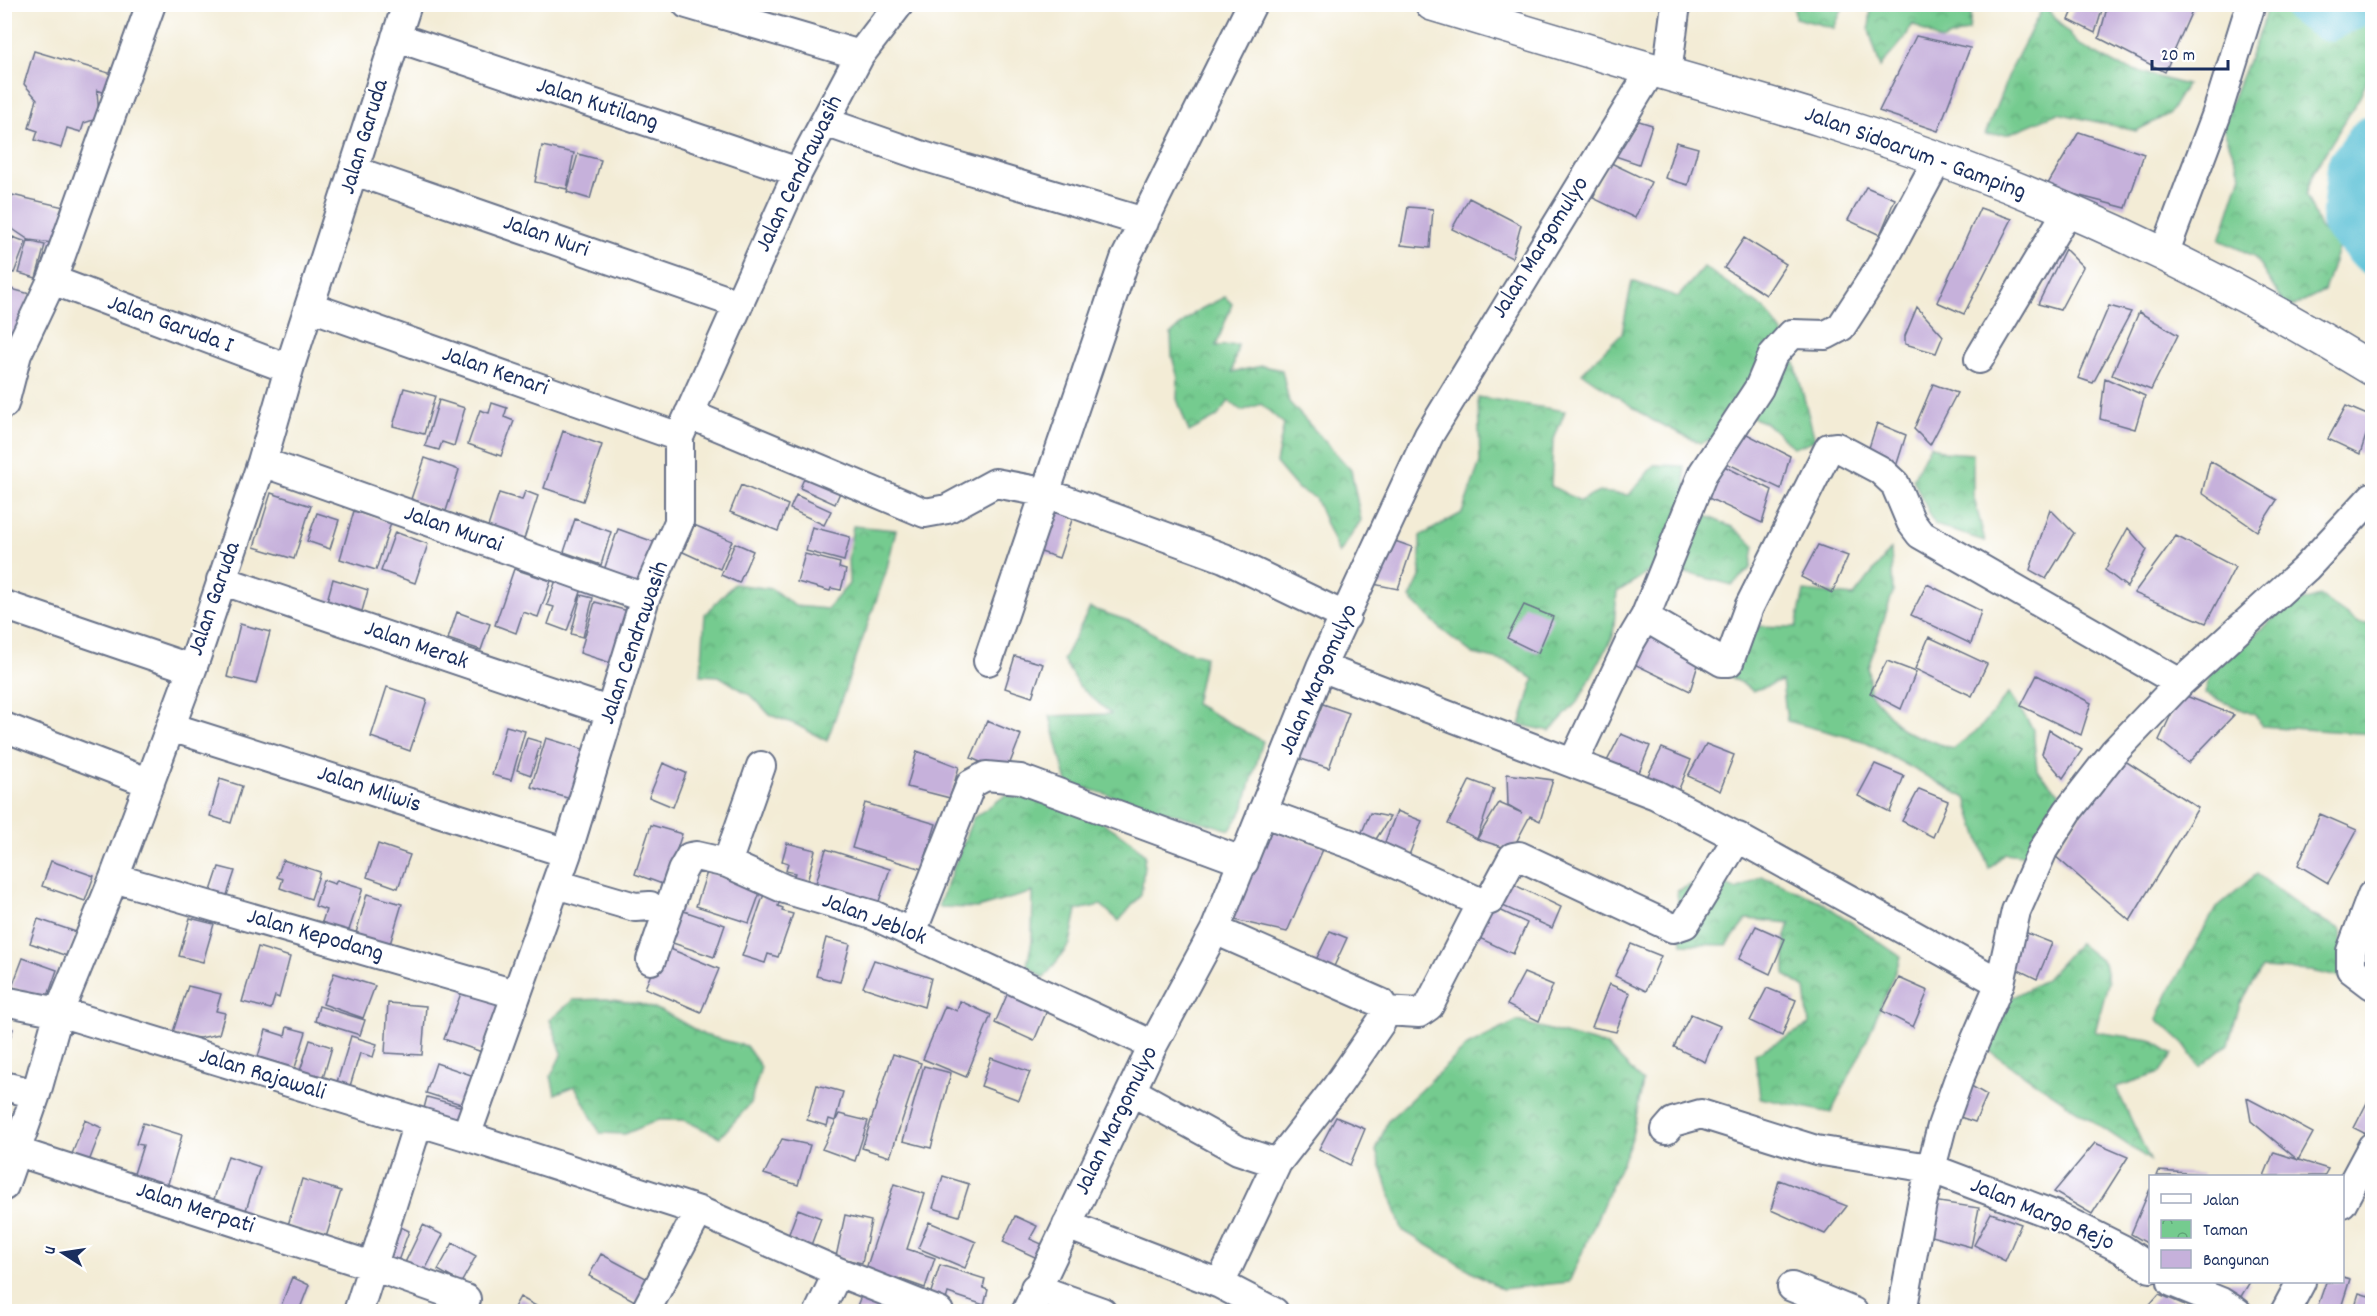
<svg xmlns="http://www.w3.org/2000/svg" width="2377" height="1316" viewBox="0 0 2377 1316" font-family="Dekko,sans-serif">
	<defs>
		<pattern id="park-crowns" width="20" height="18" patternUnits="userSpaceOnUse" patternTransform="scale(1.5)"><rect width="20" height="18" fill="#75cb8f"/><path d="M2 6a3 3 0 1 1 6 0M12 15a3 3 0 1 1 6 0" fill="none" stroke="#5fa578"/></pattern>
	</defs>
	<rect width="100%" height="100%" fill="#fff"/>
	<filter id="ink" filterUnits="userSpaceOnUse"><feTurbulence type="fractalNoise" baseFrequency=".0167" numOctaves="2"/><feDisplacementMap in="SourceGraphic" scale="12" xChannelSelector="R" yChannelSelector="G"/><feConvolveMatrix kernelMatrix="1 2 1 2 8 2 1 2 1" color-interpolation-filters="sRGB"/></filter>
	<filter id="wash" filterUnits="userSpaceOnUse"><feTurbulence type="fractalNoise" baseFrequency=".008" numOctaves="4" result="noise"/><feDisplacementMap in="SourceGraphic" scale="24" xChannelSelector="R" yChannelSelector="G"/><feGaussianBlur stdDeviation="1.35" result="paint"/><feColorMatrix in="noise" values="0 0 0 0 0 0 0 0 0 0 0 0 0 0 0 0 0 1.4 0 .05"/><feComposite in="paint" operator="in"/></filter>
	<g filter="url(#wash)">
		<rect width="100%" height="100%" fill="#f3ecd6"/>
		<path fill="url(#park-crowns)" stroke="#487d76" stroke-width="1.5" d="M1794,5v-1l50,1 -10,23 -39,-10z
			M1871,5h101l-3,25 -28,11 -28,-17 -9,15 -24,28 -11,-37z
			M2044,5l34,39 38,21 70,20 -17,29 -33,17 -78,-18 -50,21 -23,1 26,-66z
			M2267,5h26l1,14 32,14 46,-19v55l-14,31 -44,71 -8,23 14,34 19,18 -15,45 -37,18 -33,-53 -34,-16 21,-65 -19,-50 40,-99z
			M1704,267l61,42 25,35 25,96 -21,8 -28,-25 -31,-12 -12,24 -23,8 -48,-23 -70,-47 40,-40 10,-52 46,16z
			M1225,297l7,7 -16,42 22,-1 -6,27 30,-6 20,4 7,32 62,68 10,50 -22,34 -24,-56 -17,-9 -22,-26 8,-39 -23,-20 -19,7 -13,-10 -12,16 -28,15 -12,-33 1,-21 -6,-21 -1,-23 26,-23z
			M1478,397l87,14 -12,31 -2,44 29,15 19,-9 30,3 25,-30 30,1 4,42 46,20 20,17 -3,23 -19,17 -41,-11 -41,-3 -33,21 -4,44 -34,64 -29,31 -30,-6 14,-46 -26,-17 -35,-8 -31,-24 -32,-32 10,-21v-41l42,-23 18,-51z
			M1930,445l14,7 29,2v40l12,47 -50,-16 -22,-46z
			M853,526l43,4 -10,42 -59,169 -32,-17 -25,-9 -17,-18 -34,-21 -18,-1 4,-61 29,-30 38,5 23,17 32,3 22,-25 -1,-25z
			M1891,549l2,43 -25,75 2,26 32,37 51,19 27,-21 29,-35 24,36 4,41 27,28 -28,59 -31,-4 -16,16 -23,-71 -103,-57 -76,-20 -5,-40 -29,10 -31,-20 29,-45 45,1 8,-36 50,5z
			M2320,596l38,27h14v111l-110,-8 -7,-11 -50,-21 4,-20 80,-69z
			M1090,608l48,16 41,25 26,7 -10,48 68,37 -20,69 -13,20 -163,-47 -17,-67 61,-2 -32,-28 -16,-26z
			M1006,795l75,13 50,33 14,14 -4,40 -22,26 -18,-16 -24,5 -7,34 -26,34 -17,-13 5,-24 1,-49 -56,16 -39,-1 35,-89z
			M2257,874l53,40 31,15 2,49 -32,-7 -49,-3 -22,36 -12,40 -28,23 -16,-23 -27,-25 14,-31 45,-80z
			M1761,876l59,25 81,56 -35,85 -35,71 -71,-15 -5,-44 54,-29 -4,-37 -20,-13v-36l5,-16 -43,-4 -20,26 -45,-1 -5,-53 31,-14 29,13z
			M2079,943l25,20 4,20 -13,49 56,8 22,14 -13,19 -44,14 34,73 -162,-110 17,-49 40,-21z
			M606,999l34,5 26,9 38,22 42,11 15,21 -11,37 -30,33 -36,-17h-26l-33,14 -25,-1 -25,-47 -20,8 -4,-18 11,-23 -12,-33 23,-20z
			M1517,1021l90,25 36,36 -12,59 -62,141 -67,7 -100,-59 -26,-79 11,-29 80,-76z"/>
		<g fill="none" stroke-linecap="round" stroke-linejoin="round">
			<path stroke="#58c0d5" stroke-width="46" d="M2306,4l22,14 29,-14
				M2372,138l-22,29 -6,54 28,31"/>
		</g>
		<g id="blocks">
			<path fill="#c6b1db" d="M2076,4h23l4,3 -8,26 -26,-13z
				M2108,4h87l-30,68 -66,-34z
				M1916,36l54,12 -32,83 -59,-20z
				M34,51l78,23 -6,19 -9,-3 2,28 -15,5 -3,9 -14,-4 -6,20 -26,-8 3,-9 -9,-3 8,-29 -13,-15z
				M1639,121l13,4 -13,39 -27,-9z
				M2079,132l65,22 -18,54 -80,-21z
				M1676,142l22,6 -10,37 -23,-7z
				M542,146l32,7 -7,36 -32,-7z
				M578,154l23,6 -11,39 -23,-7z
				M1609,162l42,20 -16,36 -42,-20z
				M1866,187l29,12 -15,36 -32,-15z
				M12,195l52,12 -4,37 -31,-4 -24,-16z
				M1469,198l52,27 -9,33 -60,-29z
				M1408,207l25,2 -3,39 -29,-3z
				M1980,208l32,11 -48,95 -27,-12z
				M13,237l13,5 -12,31 -10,-3v-8z
				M1744,238l42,26 -20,31 -42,-27z
				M28,241l17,4 -9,33 -17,-5z
				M2065,249l18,18 -23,43 -22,-6z
				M4,287l26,7 -15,55 -11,-3z
				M2109,306l22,6 -38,71 -15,-5z
				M1917,307l26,29 -7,17 -31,-9v-8z
				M2139,312l39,23 -27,55 -39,-15z
				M2105,378l40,18 -10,33 -35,-10z
				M1933,384l24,9 -27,52 -16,-16z
				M404,388l31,8 -11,38 -31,-8z
				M439,400l26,8 -11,38 -12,-4 -3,8 -14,-4z
				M492,403l15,5 -3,9 10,4 -13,35 -33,-12 12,-34 9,3z
				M2346,406l26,11 -12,37 -32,-15z
				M1877,423l29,12 -11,35 -29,-13z
				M1737,429l53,27 -9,33 -61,-29z
				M563,431l39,14 -19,56 -39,-13z
				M425,458l34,12 -13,41 -35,-12z
				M2210,461l67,39 -20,31 -55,-38z
				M1718,463l54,27 -10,33 -60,-28z
				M809,467l36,14 -10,23 -35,-16z
				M741,485l47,20 -10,26 -48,-19z
				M525,491l13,5 -17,52 -36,-12 14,-43 23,7z
				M271,493l40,13 -17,53 -40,-12z
				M796,495l35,16 -7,14 -34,-16z
				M1051,500l22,17 -14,41 -24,-8z
				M2050,509l24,24 -28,46 -16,-9z
				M354,511l37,12 -15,47 -36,-11z
				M317,513l22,7 -9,29 -23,-8z
				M575,519l36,13 -10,33 -37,-13z
				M694,525l38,16 -12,28 -37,-17z
				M812,527l38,10 -6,24 -38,-10z
				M2128,528l19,22 -20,37 -22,-17z
				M618,529l39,14 -16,46 -39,-13z
				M395,532l33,12 -13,39 -34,-12z
				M2176,536l59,31 -29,56 -72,-30z
				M1392,540l20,7 -14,42 -25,-5z
				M735,543l18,8 -14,32 -18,-8z
				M1818,545l30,11 -16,37 -31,-16z
				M805,554l35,9 -1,5 7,2 -5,20 -10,-2 -1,3 -33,-9z
				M514,569l37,12 -13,36 -15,-5 -7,21 -21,-8z
				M333,579l35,11 -6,21 -35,-10z
				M556,580l26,9 -15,42 -19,-7 6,-17 -7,-2z
				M1927,584l54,27 -10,33 -60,-29z
				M581,595l12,3 -10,39 -12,-3z
				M595,602l37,10 -15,53 -37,-12z
				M1524,605l29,12 -15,36 -31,-15z
				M457,612l33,12 -9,26 -33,-11z
				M240,624l30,8 -14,52 -29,-7z
				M1647,631l53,27 -10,33 -60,-29z
				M1929,637l58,27 -15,32 -57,-27z
				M1015,656l28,8 -11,33 -27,-9z
				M1887,661l29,11 -15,37 -31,-16z
				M2037,675l54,28 -10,32 -60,-29z
				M387,687l40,13 -17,51 -39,-14z
				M2181,694l53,21 -46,48 -29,-23z
				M1320,703l29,10 -20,55 -34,-11z
				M987,721l34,14 -15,38 -35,-15z
				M506,726l19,5 -14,49 -19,-5z
				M2049,730l33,20 -19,28 -21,-24z
				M1621,734l29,12 -15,36 -31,-15z
				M527,738l14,4 -10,33 -14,-5z
				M546,738l43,13 -15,49 -43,-13z
				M1706,744l28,11 -14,36 -32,-15z
				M1662,748l29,12 -15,36 -31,-15z
				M917,751l42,16 -9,31 -43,-11z
				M2119,757l79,51 -68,113 -76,-66z
				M663,763l23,10 -13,34 -24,-10z
				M1875,764l29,12 -14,36 -32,-16z
				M1507,774l46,6 -13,41 -10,-5 -18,34 -35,-11 22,-36 23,10 -14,-8z
				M220,779l22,7 -11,37 -21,-7z
				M1470,780l24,9 -17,50 -29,-15z
				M1919,789l29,12 -15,36 -31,-16z
				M865,803l71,21 -14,45 -70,-21z
				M1397,811l25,10 -14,37 -25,-11z
				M1370,813l20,4 -17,27 -13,-7z
				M2320,814l37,16 -29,53 -30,-18z
				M651,825l31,9 -17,51 -30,-11z
				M1260,828l64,19 -37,85 -57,-13z
				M787,843l28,7 -8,33 -14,-4 2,-6 -9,-2 2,-8 -6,-2z
				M378,844l32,11 -12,33 -31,-11z
				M826,849l64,20 -14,41 -62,-20z
				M283,860l37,12 -9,27 -31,-11 3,-9 -6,-2z
				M51,861l43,15 -9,25 -43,-15z
				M219,867l16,4 -9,27 -16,-4z
				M707,872l54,18 -12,33 -53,-17z
				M323,880l12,4 2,-4 26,8 -18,54 -27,-8 8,-24 -11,-4z
				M1504,880l57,27 -9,21 -58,-26z
				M367,894l35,10 -15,50 -34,-10z
				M764,894l16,5 -2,7 5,2 -1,3 11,3 -15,43 -10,-3 -3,9 -23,-7z
				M1487,904l40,19 -14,31 -40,-19z
				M675,908l50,17 -11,32 -50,-17z
				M190,918l24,6 -11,38 -24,-6z
				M38,919l38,13 -9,24 -37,-13z
				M1756,926l29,13 -15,35 -31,-15z
				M1330,931l17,7 -16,35 -17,-9z
				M2022,931l30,12 -15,36 -31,-15z
				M826,938l24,6 -10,38 -24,-6z
				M1631,944l30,12 -15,35 -31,-15z
				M663,946l56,23 -18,43 -56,-24z
				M258,947l32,10 -11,41 -4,-2 -4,13 -29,-7z
				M23,958l34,12 -10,29 -35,-12z
				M874,960l57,18 -7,29 -61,-20z
				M334,973l41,13 -12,32 -40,-14z
				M1524,973l29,12 -14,36 -32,-16z
				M1899,978l29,13 -15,36 -31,-16z
				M1609,984l21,9 -14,39 -24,-5z
				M188,986l33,8 -5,17 9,2 -6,21 -19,4 -28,-3z
				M463,988l38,16 -19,48 -38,-13z
				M1010,988l39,18 -15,35 -39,-18z
				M1767,988l29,12 -14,36 -32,-15z
				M960,1001l31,14 -25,62 -43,-18 22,-53 12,5z
				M388,1003l38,3 -4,49 -37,-2z
				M319,1006l46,14 -5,15 -45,-14z
				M1691,1014l29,12 -15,36 -31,-15z
				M5,1026l8,3 -8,24z
				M287,1027l19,5 -13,42 -37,-11 10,-33 19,6z
				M351,1036l26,8 -4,13 -13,-4 -13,43 -13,-4z
				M310,1040l22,7 -9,31 -23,-7z
				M893,1054l28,9 -31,94 -28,-9z
				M991,1058l39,14 -11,28 -38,-14z
				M436,1063l38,13 -10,29 -38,-12z
				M924,1066l27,7 -20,75 -28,-7z
				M1966,1083l21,12 -12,27 -21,-7z
				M817,1085l26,7 -8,29 -6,-2 -2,7 -20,-6z
				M2372,1093v44l-18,-9z
				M427,1097l36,10 -5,20 -36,-11z
				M2247,1098l66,35 -15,27 -47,-39z
				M839,1114l29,7 -13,40 -33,-12z
				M1336,1117l29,12 -15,36 -31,-16z
				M85,1120l17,8 -16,41 -17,-7z
				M143,1123l39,12 -15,52 -34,-10 10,-32 -7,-1z
				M782,1139l28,6 -12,40 -34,-11z
				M2095,1143l33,14 -36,57 -38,-22z
				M2274,1152l28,9 26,8 -4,7h-60z
				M228,1156l32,11 -15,46 -32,-11z
				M2158,1171l45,3 -1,2h-46z
				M943,1176l26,8 -10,32 -26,-8z
				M302,1179l39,12 -15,46 -38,-12z
				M1779,1180l68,26 -22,28 -54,-24z
				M894,1184l31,10 -18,55 28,9 -10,30 -28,-10 -2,7 -31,-10z
				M2150,1189v56l-19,-11z
				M1926,1200l53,8 -8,39 -51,-14z
				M798,1209l23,9 -11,30 -23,-9z
				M1991,1213l30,11 -16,37 -31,-16z
				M845,1215l26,6 -9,42 -26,-6z
				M1015,1216l22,10 -7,13 14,6 -7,13 -34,-16z
				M929,1222l47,20 -11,26 -47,-20z
				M392,1223l17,8 -15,41 -18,-7z
				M423,1225l20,10 -21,41 -19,-9z
				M453,1243l23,13 -15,27 -23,-13z
				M601,1254l56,30 -13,22 -55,-30z
				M940,1265l45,14 -2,9 5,2 -4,15 -36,-12 -2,7 -16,-5z
				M292,1277l17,8 -10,26h-20z
				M2343,1277l7,2 -10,32h-24l10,-29h16z
				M2212,1282h38l-10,16z
				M863,1291l50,20h-58z
				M2359,1293l13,4v14l-18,-2z
				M2159,1294l33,14 -2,3h-46z
				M520,1297l25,14h-33z"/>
		</g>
	</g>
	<g filter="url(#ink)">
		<use href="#blocks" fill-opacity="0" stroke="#677188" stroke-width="1.5"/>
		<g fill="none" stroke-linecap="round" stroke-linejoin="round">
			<defs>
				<path id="minor" d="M687,4l173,51
					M396,37l402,135
					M1667,74l9,-70
					M825,122l101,35 218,65
					M355,171l383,133
					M2164,254l52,-138 35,-112
					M52,280l237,89
					M311,307l368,130
					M4,350l13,4 35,-74 99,-276
					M1979,359l89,-149
					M4,404l13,-50
					M689,414l236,99 22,-4 48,-26 48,9 181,66 122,59
					M262,462l383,136
					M221,580l390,132
					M4,605l188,64
					M1645,617l77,45h7l20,-55 80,-159 8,-1 43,23 15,14 16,38 9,12 260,149
					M988,661l137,-402 127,-255
					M1321,667l335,128 75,39 269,149
					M4,727l146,56
					M171,727l396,126
					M1573,763l56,-119 16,-27 58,-144 56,-85 14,-33 19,-21 34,1 15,-8 39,-60 58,-108
					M1262,812l91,33 129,58 8,-3 23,-43 6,-1 154,72 12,-4 53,-87
					M727,863l34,-97
					M114,878l401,116
					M556,884l79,23 15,-1
					M2372,895l-21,56v18l21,16
					M912,932l59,-148 15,-8 34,3 224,83
					M651,960l31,-89 8,-14 6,-1 31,7 58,26 88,26 280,130
					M4,1001l55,11 407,124 233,75 139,61 101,40
					M1385,1011l34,2 10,-7 53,-103
					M4,1086l32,8
					M1133,1092l105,58 39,13 60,-77 44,-64 4,-11 -4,-8 -166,-73
					M1666,1130l7,-8 28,-8 115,36 114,18 124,47 68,34 28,19
					M466,1136l101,-283 78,-255 34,-76v-85l119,-265 62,-117 39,-51
					M18,1152l354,114 94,33
					M4,1186l32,-92 23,-82 55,-134 78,-209 70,-207 27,-93 118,-365
					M2342,1203l30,-56
					M1067,1225l153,59 54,28
					M2172,1282l49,20 16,10
					M1220,1284l57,-121
					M1792,1287l61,25
					M1035,1288l67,24
					M358,1312l60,-189
					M645,1312l54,-101
					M819,1312l19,-40
					M1026,1312l127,-267 62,-115 106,-263 108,-232 223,-366
					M1902,1312l20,-109 20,-77 16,-45 42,-98 16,-72 27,-61 25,-39 46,-59 66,-69 126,-115 66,-71
					M2285,1312l16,-30"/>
				<path id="major" d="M1432,4c79,24 159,48 239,71 101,29 202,58 300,96 140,53 274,120 401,198"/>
			</defs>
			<use href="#minor" stroke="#677188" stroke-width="32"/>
			<use href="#major" stroke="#677188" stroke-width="36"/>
			<use href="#minor" stroke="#fff" stroke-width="28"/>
			<use href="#major" stroke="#fff" stroke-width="33"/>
		</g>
	</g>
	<g text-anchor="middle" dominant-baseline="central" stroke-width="4.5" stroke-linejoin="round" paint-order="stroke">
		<g font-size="24" fill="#1b2f5e" stroke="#fff">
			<text transform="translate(597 105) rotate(18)">Jalan Kutilang</text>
			<text transform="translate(365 137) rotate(-73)">Jalan Garuda</text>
			<text transform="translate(1915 154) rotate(20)">Jalan Sidoarum - Gamping</text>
			<text transform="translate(800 174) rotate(-64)">Jalan Cendrawasih</text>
			<text transform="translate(546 237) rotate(19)">Jalan Nuri</text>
			<text transform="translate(1541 248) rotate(-58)">Jalan Margomulyo</text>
			<text transform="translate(170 325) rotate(20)">Jalan Garuda I</text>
			<text transform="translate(495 372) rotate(19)">Jalan Kenari</text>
			<text transform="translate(453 530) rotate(19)">Jalan Murai</text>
			<text transform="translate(215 599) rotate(-71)">Jalan Garuda</text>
			<text transform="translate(635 643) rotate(-71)">Jalan Cendrawasih</text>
			<text transform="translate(416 646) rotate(19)">Jalan Merak</text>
			<text transform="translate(1319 680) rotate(-66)">Jalan Margomulyo</text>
			<text transform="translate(369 790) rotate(18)">Jalan Mliwis</text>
			<text transform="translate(874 920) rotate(21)">Jalan Jeblok</text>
			<text transform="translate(315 936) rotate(16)">Jalan Kepodang</text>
			<text transform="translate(262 1075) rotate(17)">Jalan Rajawali</text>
			<text transform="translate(1117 1121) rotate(-64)">Jalan Margomulyo</text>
			<text transform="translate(195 1209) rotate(18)">Jalan Merpati</text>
			<text transform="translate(2042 1215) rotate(23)">Jalan Margo Rejo</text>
		</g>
	</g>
	<rect width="2377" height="1316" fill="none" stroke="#fff" stroke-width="24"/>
	<rect x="2149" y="1175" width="195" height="108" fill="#ffffff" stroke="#a4acbf" stroke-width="1.5"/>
	<rect x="2161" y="1194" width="30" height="9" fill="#ffffff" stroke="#a4acbf" stroke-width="1.5"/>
	<text x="2203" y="1205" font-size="18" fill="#1b2f5e">Jalan</text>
	<rect x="2161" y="1220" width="30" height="18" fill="url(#park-crowns)" stroke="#a4acbf" stroke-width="1.5"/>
	<text x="2203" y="1235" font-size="18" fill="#1b2f5e">Taman</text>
	<rect x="2161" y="1250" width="30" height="18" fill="#c6b1db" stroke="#a4acbf" stroke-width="1.5"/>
	<text x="2203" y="1265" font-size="18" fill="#1b2f5e">Bangunan</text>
	<g transform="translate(63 1253) rotate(282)" stroke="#ffffff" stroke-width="4.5" paint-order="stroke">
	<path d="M0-4.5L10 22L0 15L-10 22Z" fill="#1b2f5e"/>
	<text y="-9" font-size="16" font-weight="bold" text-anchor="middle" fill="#1b2f5e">U</text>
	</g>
	<path d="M2152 60v9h76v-9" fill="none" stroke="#1b2f5e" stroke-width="3"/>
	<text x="2161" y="60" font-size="18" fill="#1b2f5e" stroke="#ffffff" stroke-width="4.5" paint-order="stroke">20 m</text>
</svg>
